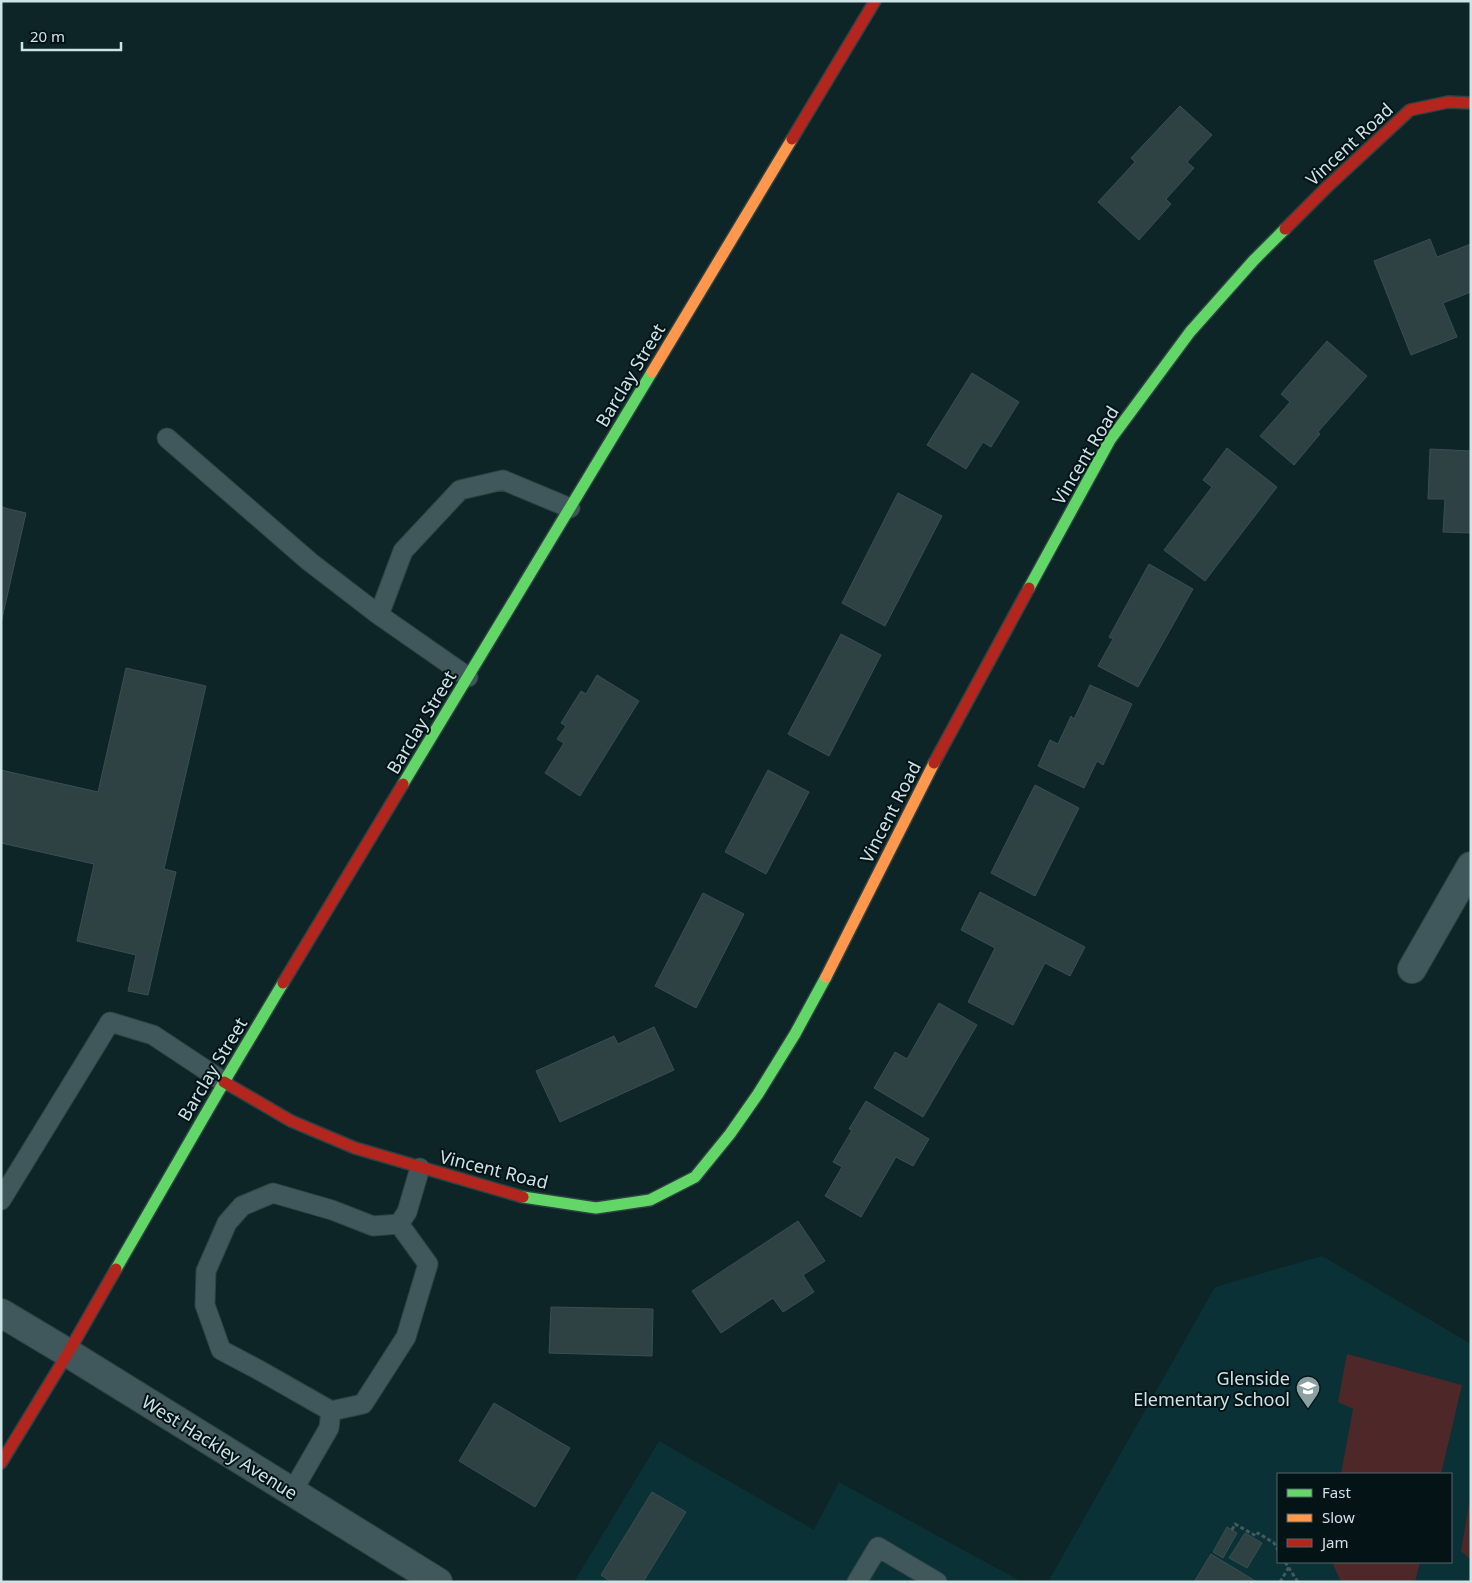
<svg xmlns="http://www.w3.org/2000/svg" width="1472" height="1583" viewBox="0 0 1472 1583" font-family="'Noto Sans',sans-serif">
	<rect width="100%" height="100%" fill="#0d2527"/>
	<path fill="#0a3136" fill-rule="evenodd" d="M1322,1256l149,88v238h-423l167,-295zM1278,1474h173v88h-173z
		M659,1441l155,89 25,-48 183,100h-448z"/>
	<path fill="#4e2829" d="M1347,1354l115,31 -21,89h-100l12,-65 -15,-7z
		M1471,1494v66l-10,-9z
		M1334,1562h86l-5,20h-74l-8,-18z"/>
	<path fill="#2e4143" stroke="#3b4e50" d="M1180,106l32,29 -25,27 7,6 -28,31 5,5 -32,36 -41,-38 37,-40 -4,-4z
		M1430,239l7,18 34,-13v48l-28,11 14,34 -46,18 -37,-94z
		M1327,341l40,35 -49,56 2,2 -26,31 -34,-29 30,-34 -9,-8z
		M972,373l47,29 -28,45 -8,-5 -17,27 -39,-24z
		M1227,448l50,39 -72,94 -41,-31 48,-63 -9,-7z
		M1430,449l41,2v82l-28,-1 2,-33h-17z
		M898,493l44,23 -57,110 -43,-23z
		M1,507l25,6 -25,110z
		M1149,564l44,25 -55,98 -40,-21 15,-27 -4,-2z
		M841,634l40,21 -52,101 -41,-22z
		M126,668l80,18 -42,183 12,3 -28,123 -20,-4 8,-36 -59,-14 17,-77 -93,-21v-73l97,22z
		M597,675l42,26 -59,95 -35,-23 19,-30 -7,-4 9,-13 -5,-3 20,-32 5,3z
		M1090,685l42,19 -29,61 -6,-4 -13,27 -46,-22 12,-26 8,4 13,-28 3,3z
		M768,770l41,22 -43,82 -41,-22z
		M1035,785l44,23 -44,88 -44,-23z
		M980,892l105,55 -15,29 -25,-13 -32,62 -45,-23 27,-54 -34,-18z
		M703,893l41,21 -48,94 -41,-22z
		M939,1003l38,22 -54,92 -49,-29 21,-36 12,7z
		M654,1027l20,43 -114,52 -24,-51 78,-35 4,8z
		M866,1101l63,38 -16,27 -17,-9 -35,60 -36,-21 17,-29 -9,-5 19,-32 -3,-1z
		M798,1221l27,40 -22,14 11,17 -31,20 -10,-14 -52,35 -29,-42z
		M551,1307l102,2 -1,47 -103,-3z
		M494,1403l76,45 -35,59 -76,-46z
		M652,1492l34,20 -43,70h-32l-10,-7z
		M1227,1527l10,6 -14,25 -10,-6z
		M1245,1533l17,10 -15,25 -18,-10z
		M1211,1554l46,28h-63z"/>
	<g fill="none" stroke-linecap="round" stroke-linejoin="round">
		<defs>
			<path id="lane" d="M167,438l143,124 69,53 89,62
				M379,615l24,-64 57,-61 43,-10 67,28
				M1,1200l109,-178 43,13 71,47
				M331,1411l32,-7 43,-67 22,-73 -29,-40
				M292,1492l37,-64 2,-17 -74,-42 -36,-19 -16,-45 1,-34 21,-48 15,-17 31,-13 59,17 41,16 26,-2 8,-12 13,-44
				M857,1582l21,-35 59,35"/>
			<path id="street" d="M1412,969l59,-103
				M1,1313l67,40 370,229"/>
			<path id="fast" d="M1029,588l81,-148 80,-108 64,-72 31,-31
				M403,784l249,-412
				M523,1197l73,11 54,-8 45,-23 35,-43 28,-40 37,-60 31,-57
				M116,1269l108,-187 59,-99"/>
			<path id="slow" d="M652,372l140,-233
				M826,977l108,-214"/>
			<path id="jam" d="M792,139l83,-138
				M1285,229l43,-43 82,-76 38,-8 23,1
				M934,763l95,-175
				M283,983l120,-199
				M224,1082l67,39 64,27 168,49
				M1,1463l67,-110 48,-84"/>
		</defs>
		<use href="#lane" stroke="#2e4243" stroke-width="21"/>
		<use href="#street" stroke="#2e4243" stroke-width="30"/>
		<use href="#fast" stroke="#2e4243" stroke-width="14"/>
		<use href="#slow" stroke="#2e4243" stroke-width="14"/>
		<use href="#jam" stroke="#2e4243" stroke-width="14"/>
		<path stroke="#43595c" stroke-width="3" stroke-dasharray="4 2.5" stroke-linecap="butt" d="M1232,1530l3,-6 21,12 2,-3 16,10 4,7
			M1285,1562l13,20
			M1280,1582l9,-15"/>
		<use href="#lane" stroke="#40585b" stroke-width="19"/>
		<use href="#street" stroke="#40585b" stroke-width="28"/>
		<use href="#fast" stroke="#63d668" stroke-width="11"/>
		<use href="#slow" stroke="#ff974d" stroke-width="11"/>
		<use href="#jam" stroke="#b3261e" stroke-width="11"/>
	</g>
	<defs>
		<symbol id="school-pin" viewBox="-11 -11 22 30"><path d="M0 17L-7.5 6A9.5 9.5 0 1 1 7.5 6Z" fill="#8aa0a3" stroke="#041315"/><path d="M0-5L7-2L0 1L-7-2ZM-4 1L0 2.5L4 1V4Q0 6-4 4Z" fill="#fff"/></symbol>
	</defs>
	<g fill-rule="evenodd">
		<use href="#school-pin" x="1294" y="1374" width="28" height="38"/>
	</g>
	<g text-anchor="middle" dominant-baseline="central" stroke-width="4" stroke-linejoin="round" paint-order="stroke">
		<g font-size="18" fill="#cee3e6" stroke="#041315">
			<text transform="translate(1349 144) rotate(-43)">Vincent Road</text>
			<text transform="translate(630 375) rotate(-59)">Barclay Street</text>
			<text transform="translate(1085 455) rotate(-59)">Vincent Road</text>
			<text transform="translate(421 722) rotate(-59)">Barclay Street</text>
			<text transform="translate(890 812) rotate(-63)">Vincent Road</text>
			<text transform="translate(212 1069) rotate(-59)">Barclay Street</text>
			<text transform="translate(494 1169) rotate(14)">Vincent Road</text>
			<text transform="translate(220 1447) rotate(32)">West Hackley Avenue</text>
		</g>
		<g font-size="18" fill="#cee3e6" stroke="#041315" text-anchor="end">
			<text x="1290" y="1378">Glenside<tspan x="1290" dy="21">Elementary School</tspan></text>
		</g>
	</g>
	<rect width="1472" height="1583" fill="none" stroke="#cee3e6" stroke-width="5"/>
	<rect x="1277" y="1473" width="175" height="90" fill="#041315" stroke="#556669"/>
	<rect x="1287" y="1489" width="25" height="8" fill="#63d668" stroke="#556669"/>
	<text x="1322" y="1498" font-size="15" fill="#cee3e6">Fast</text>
	<rect x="1287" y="1514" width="25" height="8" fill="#ff974d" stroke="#556669"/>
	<text x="1322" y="1523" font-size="15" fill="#cee3e6">Slow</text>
	<rect x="1287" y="1539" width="25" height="8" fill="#b3261e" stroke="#556669"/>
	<text x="1322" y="1548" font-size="15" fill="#cee3e6">Jam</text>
	<path d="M22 42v8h99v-8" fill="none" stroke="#cee3e6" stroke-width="2.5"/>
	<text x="30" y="42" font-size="15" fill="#cee3e6" stroke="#041315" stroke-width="4" paint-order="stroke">20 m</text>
</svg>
